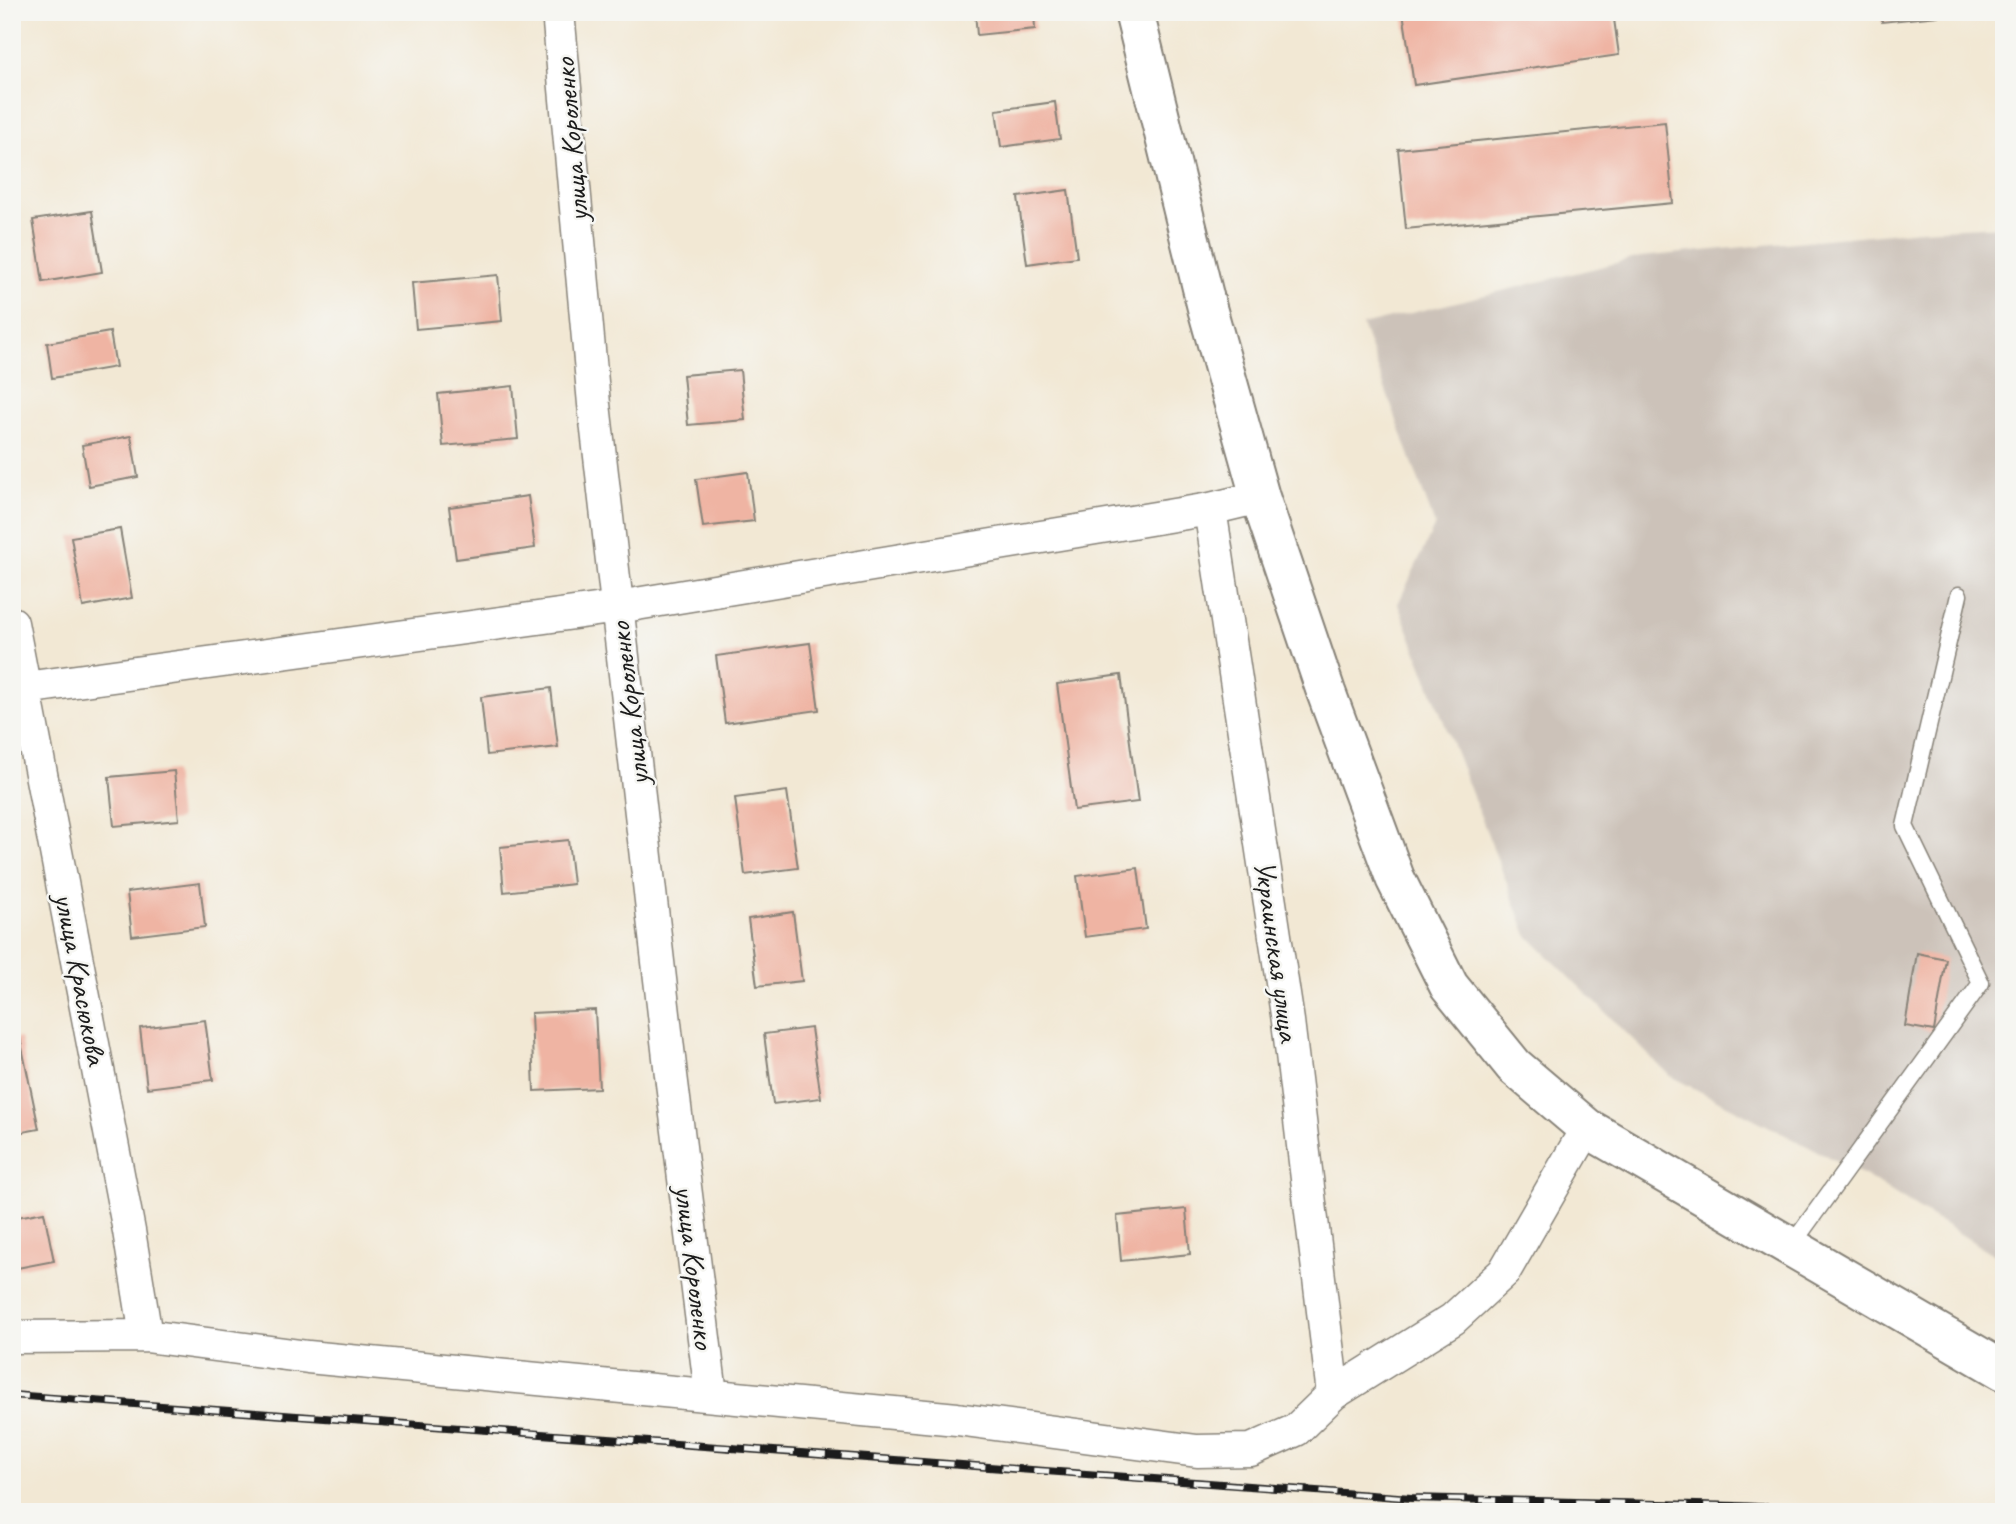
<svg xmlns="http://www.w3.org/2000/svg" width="2016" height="1524" viewBox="0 0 2016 1524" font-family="Caveat,sans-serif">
	<rect width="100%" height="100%" fill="#f6f6f2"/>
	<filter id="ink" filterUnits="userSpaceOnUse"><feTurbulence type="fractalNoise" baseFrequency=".0143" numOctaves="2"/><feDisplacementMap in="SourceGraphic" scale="14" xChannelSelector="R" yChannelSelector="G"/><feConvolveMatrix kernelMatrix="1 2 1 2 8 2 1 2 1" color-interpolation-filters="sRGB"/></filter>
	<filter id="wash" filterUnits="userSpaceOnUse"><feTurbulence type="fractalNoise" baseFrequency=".00686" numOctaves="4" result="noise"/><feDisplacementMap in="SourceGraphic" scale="28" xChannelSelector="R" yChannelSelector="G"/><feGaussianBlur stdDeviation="1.57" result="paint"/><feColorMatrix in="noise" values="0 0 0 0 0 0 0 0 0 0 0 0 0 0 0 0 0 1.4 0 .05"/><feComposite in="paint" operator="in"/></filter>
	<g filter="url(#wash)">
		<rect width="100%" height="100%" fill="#f2e8d4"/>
		<path fill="#ccc2b9" d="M2004,226v1035l-138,-85 -196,-100 -143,-141 -129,-331 37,-79 -73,-200 279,-68 280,-27z"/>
		<g id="blocks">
			<path fill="#efb4a3" d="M975,12h59l1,17 -58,6z
				M1403,12h210l6,43 -205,30z
				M1881,12h75v2l-74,8z
				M1055,102l5,37 -59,8 -5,-37z
				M1665,122l8,81 -267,26 -8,-80z
				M1068,190l9,67 -50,7 -9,-67z
				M92,211l10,61 -59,10 -10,-62z
				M498,275l4,46 -86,8 -4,-46z
				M110,332l6,35 -64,11 -5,-35z
				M740,370l5,50 -57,5 -5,-50z
				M513,386l5,53 -75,7 -5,-52z
				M131,436l7,41 -49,9 -7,-41z
				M748,472l6,49 -51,6 -7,-48z
				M528,496l7,52 -79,11 -7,-52z
				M120,529l12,69 -49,9 -12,-70z
				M810,643l9,67 -94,13 -9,-67z
				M1121,675l17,127 -64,8 -17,-126z
				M551,688l7,59 -71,8 -6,-58z
				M174,771l5,49 -65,6 -5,-49z
				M787,791l11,77 -53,7 -10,-77z
				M568,840l5,44 -69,8 -4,-45z
				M1138,868l8,61 -61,8 -8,-61z
				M200,883l5,44 -73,9 -5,-44z
				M793,912l9,69 -45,5 -9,-67z
				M1917,953l29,6 -12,72 -29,-5z
				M595,1010l4,78 -65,3 -3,-78z
				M205,1020l8,60 -66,8 -7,-60z
				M811,1028l10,70 -48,6 -9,-70z
				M20,1038l19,91 -27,5v-95z
				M1186,1209l4,45 -69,7 -4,-45z
				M44,1212l10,49 -42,8v-51z"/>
		</g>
	</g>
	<g filter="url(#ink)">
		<use href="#blocks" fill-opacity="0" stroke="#878278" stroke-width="2"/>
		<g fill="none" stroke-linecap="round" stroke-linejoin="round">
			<defs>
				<path id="lane" d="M1791,1246l190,-263 -76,-157 54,-231"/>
				<path id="street" d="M558,12l36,392 77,671 40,319
					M1210,509l78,512 45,373
					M12,623l117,608 17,105
					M25,688l593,-81 592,-98 50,-12
					M12,1337l134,-1 162,21 649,62 240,32 54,-1 45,-20 37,-36 120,-75 51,-47 83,-144"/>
				<path id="secondary" d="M1134,12l73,296 53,189 66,195 69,186 54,108 65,80 73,62 417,243"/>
			</defs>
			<use href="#lane" stroke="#878278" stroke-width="19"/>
			<use href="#street" stroke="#878278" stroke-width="35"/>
			<use href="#secondary" stroke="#878278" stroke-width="42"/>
			<use href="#lane" stroke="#fff" stroke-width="16"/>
			<use href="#street" stroke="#fff" stroke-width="32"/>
			<use href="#secondary" stroke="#fff" stroke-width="38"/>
			<defs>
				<path id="rail" d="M12,1395l1399,103 326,8 121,6"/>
			</defs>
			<use href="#rail" stroke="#1c1c1c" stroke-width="8"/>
			<use href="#rail" stroke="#f6f6f2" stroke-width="5" stroke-dasharray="16" stroke-linecap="butt"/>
		</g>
	</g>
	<g text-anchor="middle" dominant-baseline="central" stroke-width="5" stroke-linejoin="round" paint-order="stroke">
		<g font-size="30" fill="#1c1c1c" stroke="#f6f6f2">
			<text transform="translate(571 140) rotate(-95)">улица Короленко</text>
			<text transform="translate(629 704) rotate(-97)">улица Короленко</text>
			<text transform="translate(1277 951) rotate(82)">Украинская улица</text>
			<text transform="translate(81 979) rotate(79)">улица Красюкова</text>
			<text transform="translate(695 1267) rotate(83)">улица Короленко</text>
		</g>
	</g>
	<rect width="2016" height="1524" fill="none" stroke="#f6f6f2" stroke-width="42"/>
</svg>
